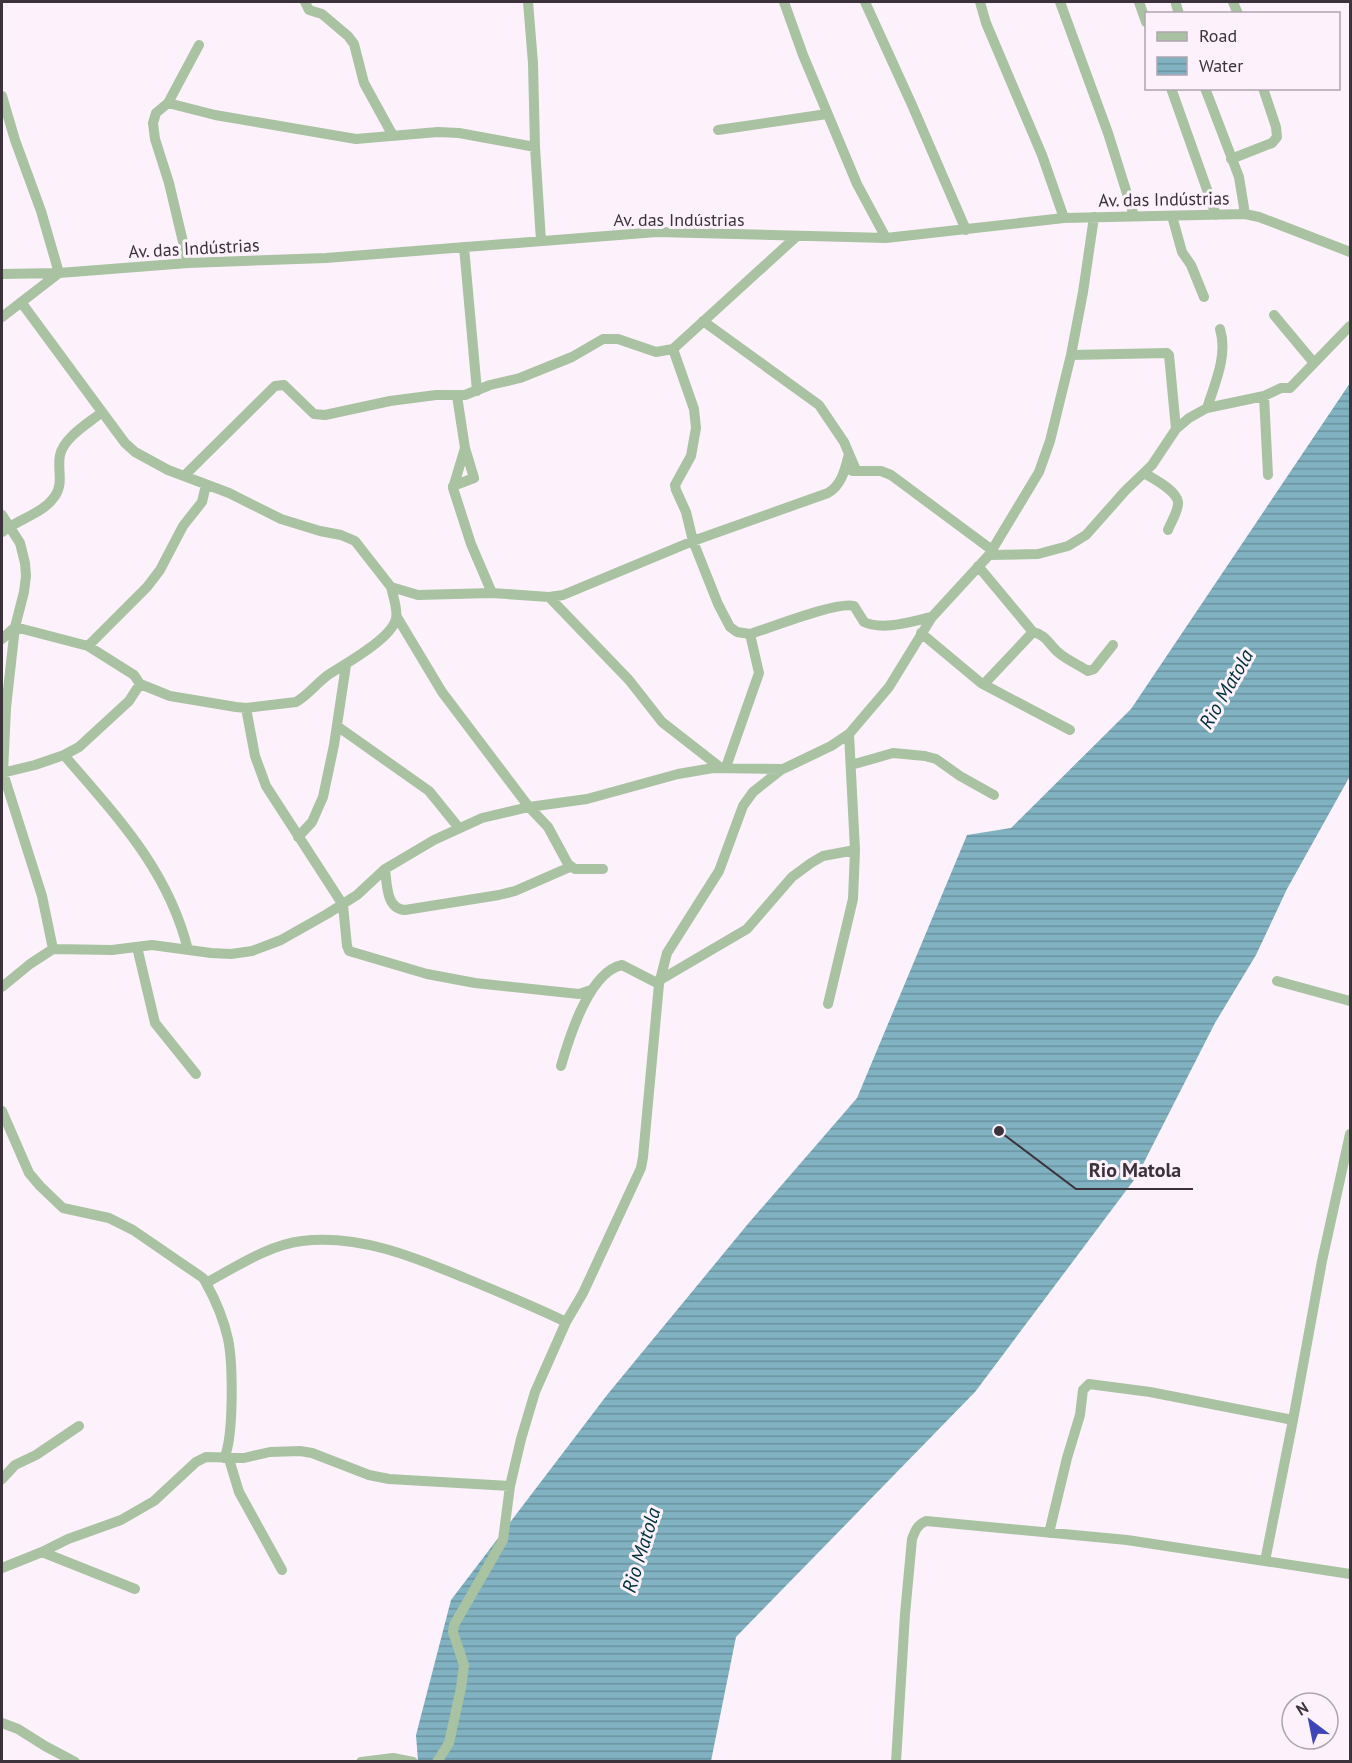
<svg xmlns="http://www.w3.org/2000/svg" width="1352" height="1763" viewBox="0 0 1352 1763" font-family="'PT Sans',sans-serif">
	<defs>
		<pattern id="water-rules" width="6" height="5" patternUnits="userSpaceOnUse" patternTransform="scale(1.5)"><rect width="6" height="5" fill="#81b2c2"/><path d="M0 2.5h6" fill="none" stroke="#6b919f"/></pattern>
	</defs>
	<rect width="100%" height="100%" fill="#fdf2fc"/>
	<path fill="url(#water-rules)" d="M1350,383v393l-63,113 -31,66 -41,68 -78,153 -162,216 -239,245 -25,124h-293l-2,-26 35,-135 156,-205 140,-170 110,-127 110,-263 44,-7 120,-119z"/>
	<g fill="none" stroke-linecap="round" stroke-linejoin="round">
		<path stroke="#a9c2a2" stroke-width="10" d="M305,2l4,8 13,4 26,22 6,8 10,39 28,51
			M528,2l5,61 2,84 6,94
			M784,2l19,53 54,129 29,54
			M865,2l47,103 54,125
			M980,2l6,21 56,132 22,63
			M1060,2l48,131 26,83
			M1139,2l7,20
			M1233,2l5,12
			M1176,4l3,10
			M1171,88l45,127
			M1205,88l34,89 6,37
			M2,96l13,44 26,71 18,62 -57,44
			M168,103l47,12 141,24 82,-7 21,1 76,14
			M718,130l109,-16
			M1231,159l41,-16 5,-6 -1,-10 -13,-39
			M1172,216l10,36 9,13 13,32
			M464,247l13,144
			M188,263l-19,-80 -14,-44 -2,-16 3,-10 12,-10 31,-58
			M2,274l57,-1 129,-10 138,-5 331,-26 229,6 178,-20 181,-4 14,3 91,35
			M21,302l104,141 10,9 33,18 61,23 52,26 39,12 21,4 14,6 36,46 27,8 74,-2 57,4 14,-2 130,-54 135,-48c14,-8 17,-24 21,-39
			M1274,315l40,48
			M703,321l116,84 25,37 12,28
			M673,349l21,60 2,19 -5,28 -16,29 1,5 10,22 7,29 25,63 12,23 7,5 13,2 9,39 -33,94
			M1071,355l96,-2 2,2 7,74
			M1264,396l4,79
			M1207,408c8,-25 21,-53 13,-79
			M465,448l-12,40 18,56 21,49
			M852,471h29l10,4 101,75
			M1144,473c10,6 32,17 34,29 1,8 -7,20 -10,28
			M184,476l91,-90 9,-1 30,29 11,1 65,-14 46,-6h29l25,-10 30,-7 52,-21 31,-18h15l38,13 17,-3 124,-113
			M453,486l21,-8 -9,-30 -8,-52
			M2,515l18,28 5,20 1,13 -2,16 -9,35 -9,81 -3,65 39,123 11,53
			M2,532c16,-13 41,-18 53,-36 9,-13 2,-27 5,-41 4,-18 29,-32 42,-43
			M989,555l49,-1 30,-8 18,-11 39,-44 27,-26 24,-36 13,-11 18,-10 57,-12 17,-8h9l60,-62
			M978,566l55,66c14,3 16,13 26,21 8,7 20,12 29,18l6,-2 19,-24
			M549,597l80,83 33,42 59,46
			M397,617l45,75 87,115 19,20 20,37 7,5h28
			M921,633l60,50 89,47
			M750,634c20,-6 87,-33 104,-28l10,16c20,9 48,-1 68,-5
			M2,639l13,-12 73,19 46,29 6,9 -11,17 -50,46 -15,8 -29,10 -33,8
			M88,646l59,-59 13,-17 23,-44 19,-24 4,-17
			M140,684l30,12 66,11 10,1 50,-6c12,-7 21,-19 32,-27 17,-11 63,-36 68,-56 2,-10 -3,-23 -5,-32
			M984,684l49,-52
			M246,708l9,48 11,30 77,119 4,41 2,5 78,23 48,9 104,11 12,-4
			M337,726l92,65 30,37
			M64,755c52,61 104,114 124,195
			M851,765l42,-12 32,3 11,3 24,17 34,19
			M298,837l14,-15 11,-25 11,-52 12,-80
			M385,869c2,15 1,40 20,41l94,-15 16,-4 55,-24
			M137,947l18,76 41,51
			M660,980l87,-51 45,-52 19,-14 12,-7 32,-6
			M1277,981l73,20
			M2,987l28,-23 23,-15 59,1 40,-5 59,8 20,1 21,-3 29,-11 46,-26 30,-19 28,-26 49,-29 48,-22 47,-11 58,-8 91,-25 35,-6 70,1 48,-23 18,-12 40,-47 43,-70 57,-62 50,-83 11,-31 21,-86 12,-63 11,-75
			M828,1004l25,-105 2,-49 -6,-116
			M561,1066c8,-28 28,-94 61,-101l37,19
			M2,1111l27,62 11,13 23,22 46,10 24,12 70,48 3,5c9,16 18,38 22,56 5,24 6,99 -4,119
			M206,1283c30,-16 62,-38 96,-42 57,-7 112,16 163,37 34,14 68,28 101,44
			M229,1459l10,33 43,78
			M2,1479l13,-14 21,-10 43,-29
			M1049,1533l18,-75 13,-43 3,-25 6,-6 61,8 143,28
			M42,1552l93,37
			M1265,1561l28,-141 29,-159 28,-127
			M2,1568l40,-16 26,-13 53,-19 33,-19 42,-39 10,-5 38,1 26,-6 30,-1 12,2 57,22 20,4 121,7
			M2,1723l16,6 27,17 30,16
			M361,1762l32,-4 20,4
			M437,1762l12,-19 12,-55 3,-23 -11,-33 1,-7 49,-85 7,-54 11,-47 14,-47 31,-70 17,-29 58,-125 2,-11 16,-173 8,-31 52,-82 24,-65 10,-14 29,-23
			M896,1762l9,-148 7,-75c3,-8 5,-14 14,-18l201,19 223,34"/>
	</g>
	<g text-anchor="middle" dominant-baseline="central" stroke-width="6" stroke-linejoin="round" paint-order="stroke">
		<g font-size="18" fill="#3c323b" stroke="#fdf2fc">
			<text transform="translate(1164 199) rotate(-1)">Av. das Indústrias</text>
			<text x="679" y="219">Av. das Indústrias</text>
			<text transform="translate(194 248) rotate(-3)">Av. das Indústrias</text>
		</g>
		<g font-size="20" font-style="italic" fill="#01313d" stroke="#fdf2fc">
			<text transform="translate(1226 689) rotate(-60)">Rio Matola</text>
			<text transform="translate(641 1550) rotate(-73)">Rio Matola</text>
		</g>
	</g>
	<path fill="none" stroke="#3c323b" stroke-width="2" d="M999 1131L1076 1189H1193"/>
	<circle fill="#3c323b" stroke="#fdf2fc" stroke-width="2" cx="999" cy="1131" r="6"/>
	<g font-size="20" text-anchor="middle" font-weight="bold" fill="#3c323b" stroke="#fdf2fc" stroke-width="6" stroke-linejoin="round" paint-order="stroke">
		<text x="1135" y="1177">Rio Matola</text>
	</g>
	<rect width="1352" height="1763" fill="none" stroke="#3c323b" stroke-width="6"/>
	<rect x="1145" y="12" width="195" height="78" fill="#fdf2fc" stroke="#b0a5af" stroke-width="1.5"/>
	<rect x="1157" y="32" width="30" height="9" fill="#a9c2a2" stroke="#b0a5af" stroke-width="1.5"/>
	<text x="1199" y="42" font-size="18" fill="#3c323b">Road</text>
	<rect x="1157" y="57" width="30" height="18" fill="url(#water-rules)" stroke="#b0a5af" stroke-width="1.5"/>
	<text x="1199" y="72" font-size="18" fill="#3c323b">Water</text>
	<g transform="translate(1310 1721) rotate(328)"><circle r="28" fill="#fdf2fc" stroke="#b0a5af" stroke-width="1.5"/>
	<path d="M0-4.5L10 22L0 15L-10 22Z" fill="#3d45b9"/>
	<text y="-9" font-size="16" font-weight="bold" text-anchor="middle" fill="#3c323b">N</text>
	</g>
</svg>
